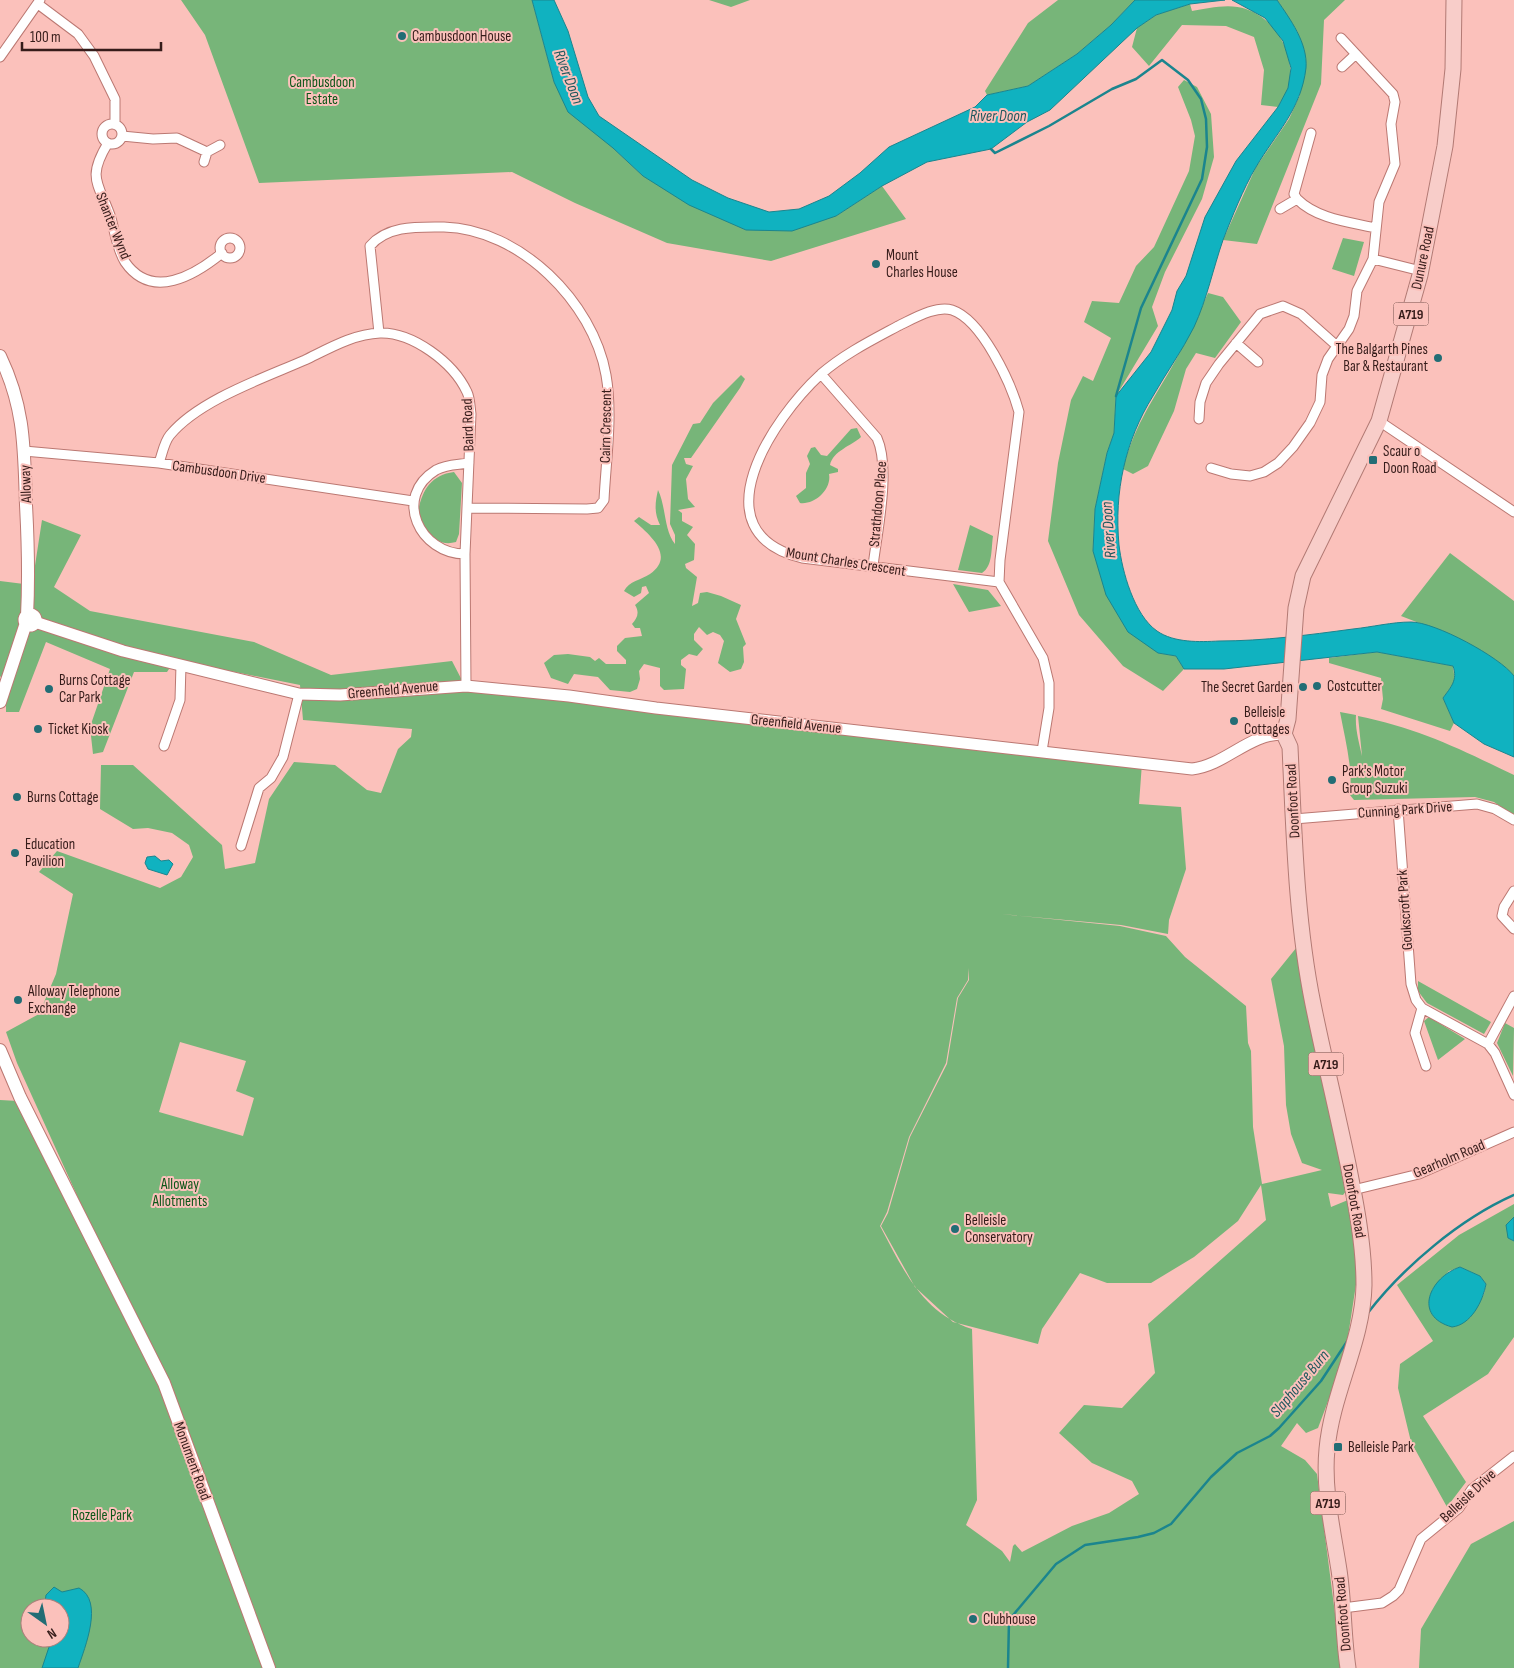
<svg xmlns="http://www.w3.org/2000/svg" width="1514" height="1668" viewBox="0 0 1514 1668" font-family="'Sofia Sans Condensed',sans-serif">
	<rect width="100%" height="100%" fill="#fbc1bb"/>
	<path fill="#77b579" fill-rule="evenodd" d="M181,0h351l22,82 59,66 30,28 103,54 90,-14 46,-30 24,33 -135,42 -104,-18 -92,-40 -63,-31 -253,11 -54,-148z
		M709,0h41l-19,7z
		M1058,0h77l-24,25 -34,29 -49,32 -41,9 -2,-4 43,-68z
		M1277,0h68l-21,20 -3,64 -64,160 -34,-4 33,-73 33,-48 11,-24 -2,-62z
		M1190,4l2,7c16,-3 38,-8 54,-2 30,10 50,46 43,77 -2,7 -8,14 -11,21l-17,-2 3,-35 -10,-33 -28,-11 -44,-1 -33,41 -17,-19 5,-19 19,-13z
		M1184,80l13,7 14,27 3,43 -12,42 -37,73 -13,35 6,19 -42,70 -2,38 -7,19 -12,56 -2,42 65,102 18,3 8,13 -21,22 -40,-25 -44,-51 -31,-74 10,-78 13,-63 12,-24 10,5 18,-43 -27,-16 8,-21 27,2 17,-37 18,-19 35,-76 6,-35 -4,-16 -13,-33z
		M1343,238l21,4 -10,34 -22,-7z
		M1208,293l15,4 18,25 -26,36 -19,-5 -10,16 -12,42 -26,55 -15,8 -10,-5c10,-39 26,-63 46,-97 15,-26 27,-52 39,-79z
		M741,375l4,4 -5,9 -49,70h-7l2,6 7,2 -7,13 2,20 7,8 -17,3 4,3v8l11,6 -6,8 8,9 -1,16 -9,4 1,4 11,9 -5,29 6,-3 2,-10 7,-1 14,4 20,9 -5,14 10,25 -3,3 1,15 -3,7 -11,3 -12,-9 6,-22 -4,-6 -7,-3 -6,3 -8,-8 -5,7v6l9,9 -6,7 -8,-2 -8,6v5l5,4 -2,20 -20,1 -4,-4v-18l-16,-4 -5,7 1,8 -3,10 -7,3 -20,-2 -12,-13 -24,-3 -6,10 -17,-6 -7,-15 10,-8 14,-1 22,3 5,4 4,-3 7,6h20v-4l-9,-9v-5l8,-8 17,-2 -2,-8h-5l-3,-4c5,-6 8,-11 3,-19l14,-12 -3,-7 -4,1 -1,6 -7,4 -10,-6c5,-10 17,-11 26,-17 26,-18 -1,-40 -16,-53l5,-4 12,8h9c-6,-12 -5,-22 -2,-35 8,16 6,41 17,54v-9l-5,-11 2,-59 21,-41 7,-1 13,-20z
		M857,428l4,9c-10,9 -28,14 -31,28l8,4v3l-9,2c3,15 -14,31 -29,29l-4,-7 10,-8v-15l4,-9 -3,-8 4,-8 4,-1 6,8 6,1 24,-27z
		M454,472l8,11 -3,51 -3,8c-21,6 -32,-13 -38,-30 4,-22 13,-37 36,-40z
		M42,520l39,15 -27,52 36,24 164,31 77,33 121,-14 14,27 676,75 -3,41 42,3 5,62 -17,51 -1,14 -47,-9 -120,-11 119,12 46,10 19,21 61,49 2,37 3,8 2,76 9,57 60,-14 -20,-7 -11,-29 -5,-29 -2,-59 -13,-67 30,-37 46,248 -4,5 -15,-2 3,14 17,-7 11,65 -14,91 -27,72 -12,5 -9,-10 -16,23 24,14 12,14 25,194h-1072l-88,-241 -165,-364 -11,-31 33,-18 17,-40 17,-80 -34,-22 18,-21 103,37 21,-11 12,-20 -4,-12 -17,-12 -24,-5 -15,1 -33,-20 1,-44h32l89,80 3,24 30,-6 14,-64 25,-37 41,3 32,25 14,3 17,-44 13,-12 1,-8 -109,-9 -3,-35 -125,-25 -8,12h-33l-31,80 -10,2 -3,-27 20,-58 -64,-27 -27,70h-13v-28l-6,-8v-95l32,4zM969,968v12l-11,18 -11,66 -37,73 -22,76 -7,13 34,61 38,35 85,22 4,-15 38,-56 27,10h44l43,-26 44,-36 23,-36 5,35 -118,104 7,49 -33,35 -38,-3 -25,28 33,30 40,18 7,13 -30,19 -37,13 -50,26 -7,-8 -2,2 -3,16 -8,-11 -36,-26 11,-25 -5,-171c-50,-16 -69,-60 -92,-103l7,-14 22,-75 37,-74 11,-65 11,-18zM180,1042l66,19 -10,30 18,7 -11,38 -84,-24z
		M970,525l23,11c-2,13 0,30 -11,37l-24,-3z
		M1450,553l64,48v115l-69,-83 -44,-17z
		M953,584l35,6 13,16 -32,6z
		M1377,652l76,14 2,16 -12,16 11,25 -4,8 -69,-22 2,-10 -2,-21 -52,-15v-5z
		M1340,712l16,3c-1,14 3,27 6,41l-4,-40c60,12 102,33 156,59v41l-20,-14 -19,-5 -121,3 -4,-5c3,-27 -5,-56 -10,-83z
		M1418,981l73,41 -7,12 -57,-31 -9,-12z
		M1429,1017l36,22 -27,21 -14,-39z
		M1505,1023l9,5 -1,48 -16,-33z
		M0,1100l18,1 144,283 104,284h-266zM30,1608h30v30h-30z
		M1514,1204v13l-6,21 6,3v96l-26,37 -65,42 43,66 -19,25 -36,-65 -13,-54 2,-24 33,-23 -36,-56 62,-50zM1460,1267l20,9 6,8 -2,10 -7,11 -45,-15 17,-19z
		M1514,1521v147h-95l2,-39 50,-85z"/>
	<path fill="#10b2c0" stroke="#1b858e" d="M532,0h22l14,31 20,66 11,19 93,64 36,18 41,14 30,-3 30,-13 31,-23 29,-26 86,-40 12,-12 41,-9 49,-32 34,-29 24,-25h90l-35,4 -34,11 -19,13 -87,82 -23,12 -36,27 -64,13 -45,24 -46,30 -44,15 -46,-1 -57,-25 -46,-29 -30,-28 -45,-36 -14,-30z
		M1232,0h45c13,19 31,43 29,68 -5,42 -30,65 -50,99 -13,22 -24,50 -33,73 -10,29 -16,59 -29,87 -12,24 -28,46 -41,69 -28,45 -39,96 -34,149 3,26 15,70 38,86 17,12 43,11 62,10 45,0 89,-6 134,-12 19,-2 39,-7 58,-7 24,0 89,35 103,54v81l-30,-13 -30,-21 -11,-25c8,-11 15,-18 10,-32l-76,-14 -153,17h-40l-8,-13 -18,-3 -30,-21 -22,-37 -13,-44 2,-42 12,-56 7,-20 2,-37 35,-44 21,-42 5,-19 9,-15 19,-59 31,-56 42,-54 10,-19 3,-20 -8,-27 -18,-23z
		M155,856l6,5 8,-1 4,4 -6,11 -19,-6 -3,-6 2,-6z
		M1514,1217v24l-6,-3 -2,-13z
		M1460,1267l20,9 6,8c-3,17 -15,41 -34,43 -40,-11 -22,-50 8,-60z
		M54,1587l8,5 17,-4c25,13 6,59 -1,80h-36l10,-30h8v-30h-11l-4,-6 1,-7z"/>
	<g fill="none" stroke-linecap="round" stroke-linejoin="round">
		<path stroke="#1b858e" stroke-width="2.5" d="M991,149l4,4 54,-27 63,-37 24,-10 26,-19 26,20 13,19 5,20 1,28 -5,32 -61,129 -25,88
			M1367,1314c36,-47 93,-95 147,-119
			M1008,1668l1,-48 47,-56 29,-19 53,-8 16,-4 17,-9 40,-47 26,-24 33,-17 9,-8 42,-47 27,-41"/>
		<defs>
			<path id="minor" d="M38,4l40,30 16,22 21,43v24
				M0,57l40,-57
				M1342,67l14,-13
				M102 134a10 10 0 1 1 20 0a10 10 0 1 1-20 0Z
				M122,136l31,3 24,-1 30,14
				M108,143c-22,36 -9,40 3,75 4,15 6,31 14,44 27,39 70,13 97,-9
				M204,162l3,-10 13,-7
				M1297,199c20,20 52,23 79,29
				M1280,209l17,-10 -3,-5 17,-61
				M220 248a10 10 0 1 1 20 0a10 10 0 1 1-20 0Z
				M1373,259l48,12
				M379,333l-9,-87c18,-21 48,-19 74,-19 76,2 149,75 162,148 7,40 0,84 -2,125l-6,8 -11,1 -119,-1
				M1236,343l22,19
				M821,374l56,64c14,31 0,94 -4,128
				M1199,419l1,-17 6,-19 13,-19 41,-50 23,-8 18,8 36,32
				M1379,421l135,91
				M24,451l135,12 254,38
				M159,463c3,-8 5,-21 11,-28 29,-35 94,-57 135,-75 23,-11 48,-26 75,-27 32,-1 73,29 87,59 3,6 3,15 4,22l-6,140 1,132
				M1211,468l20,6 19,2 14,-4 14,-9 15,-16 17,-24 10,-21 2,-27 6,-16 21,-30 5,-13 3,-25 16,-32 6,-57 16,-38 -4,-40 4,-22 -2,-8 -52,-56
				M465,554c-45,0 -73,-57 -29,-84 11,-6 21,-5 33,-7
				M999,582l-197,-24c-106,-26 -29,-140 19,-184 23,-20 51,-34 77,-48 15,-7 38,-21 54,-16 30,10 59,73 67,102l-19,148 -1,22 44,76 6,25v25l-7,43
				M164,746l16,-46 1,-35
				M1398,809l13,175 5,16 6,8 66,36 7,9 19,42
				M1294,819l183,-15 18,5 19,11
				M241,846l18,-58 12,-10 12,-21 16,-63
				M1514,891l-10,16 -2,9 12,13
				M1422,1008l-7,25 11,33
				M1488,1044l26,-48
				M1353,1190l66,-16 95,-42
				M1343,1608l39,-5 11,-7 6,-6 22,-51 38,-31 13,-19 42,-33"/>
			<path id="tertiary" d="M35,622l88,29 176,43 41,1 126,-9 103,10 87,12 536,61c34,-4 57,-36 92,-35"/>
			<path id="secondary" d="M0,356c25,52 24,92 26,149 2,37 3,73 1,111
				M24.5 620a5.5 5.5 0 1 1 11 0a5.5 5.5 0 1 1-11 0Z
				M0,702l26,-79
				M0,1050l20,47 144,286 105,285"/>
			<path id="primary" d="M1348,1668c-5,-33 -4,-65 -9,-98 -6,-39 -16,-81 -12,-121 5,-56 36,-108 37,-164 0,-40 -8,-81 -16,-121 -11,-53 -24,-106 -35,-160 -17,-84 -19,-171 -23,-257l-6,-13 4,-15 8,-111 7,-32 76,-155 41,-146 25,-129 8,-77 1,-69"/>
		</defs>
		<use href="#minor" stroke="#bb7872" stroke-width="11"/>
		<use href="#tertiary" stroke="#bb7872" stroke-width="13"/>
		<use href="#secondary" stroke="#bb7872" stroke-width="14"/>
		<use href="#primary" stroke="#b27a74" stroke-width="17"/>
		<use href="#minor" stroke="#fff" stroke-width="9"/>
		<use href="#tertiary" stroke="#fff" stroke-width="11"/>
		<use href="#secondary" stroke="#fff" stroke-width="12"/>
		<use href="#primary" stroke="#f8cdc9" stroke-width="15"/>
	</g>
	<g fill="#226d75" stroke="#fbc1bb" stroke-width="2">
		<circle cx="402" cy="36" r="5"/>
		<circle cx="876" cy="264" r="5"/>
		<circle cx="1438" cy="358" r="5"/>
		<rect x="1368" y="455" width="10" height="10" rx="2.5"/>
		<circle cx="1317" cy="686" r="5"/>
		<circle cx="1303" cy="687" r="5"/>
		<circle cx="49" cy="689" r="5"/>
		<circle cx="1234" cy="721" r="5"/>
		<circle cx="38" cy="729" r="5"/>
		<circle cx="1332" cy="780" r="5"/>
		<circle cx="17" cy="797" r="5"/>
		<circle cx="15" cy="853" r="5"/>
		<circle cx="18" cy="1000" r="5"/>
		<circle cx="955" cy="1229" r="5"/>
		<rect x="1333" y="1442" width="10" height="10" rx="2.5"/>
		<circle cx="973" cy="1619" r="5"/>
	</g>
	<g text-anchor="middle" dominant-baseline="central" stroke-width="4" stroke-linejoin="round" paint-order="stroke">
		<g fill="#fbc1bb" stroke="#714e4a" stroke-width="1">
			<rect x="1393.5" y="302.5" width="35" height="23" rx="4"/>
			<rect x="1308.5" y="1052.5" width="35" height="23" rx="4"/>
			<rect x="1310.5" y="1491.5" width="35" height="23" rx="4"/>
		</g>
		<g font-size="14" font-weight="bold" fill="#361c1a">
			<text x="1411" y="314">A719</text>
			<text x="1326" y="1064">A719</text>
			<text x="1328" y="1503">A719</text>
		</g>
		<g font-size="15" fill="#361c1a" stroke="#fbc1bb" text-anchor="start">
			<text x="412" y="36">Cambusdoon House</text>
			<text x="886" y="255">Mount<tspan x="886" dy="17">Charles House</tspan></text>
			<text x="1428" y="349" text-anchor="end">The Balgarth Pines<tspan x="1428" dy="17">Bar &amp; Restaurant</tspan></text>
			<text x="1383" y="451">Scaur o<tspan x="1383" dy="17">Doon Road</tspan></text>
			<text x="59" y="680">Burns Cottage<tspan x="59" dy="17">Car Park</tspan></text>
			<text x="1327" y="686">Costcutter</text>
			<text x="1293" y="687" text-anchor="end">The Secret Garden</text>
			<text x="1244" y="712">Belleisle<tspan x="1244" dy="17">Cottages</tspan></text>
			<text x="48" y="729">Ticket Kiosk</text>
			<text x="1342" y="771">Park's Motor<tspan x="1342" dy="17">Group Suzuki</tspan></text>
			<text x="27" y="797">Burns Cottage</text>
			<text x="25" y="844">Education<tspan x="25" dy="17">Pavilion</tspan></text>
			<text x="28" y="991">Alloway Telephone<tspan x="28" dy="17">Exchange</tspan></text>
			<text x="965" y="1220">Belleisle<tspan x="965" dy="17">Conservatory</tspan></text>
			<text x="1348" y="1447">Belleisle Park</text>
			<text x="983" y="1619">Clubhouse</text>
		</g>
		<g font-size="15" fill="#0d5719" stroke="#fbc1bb">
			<text x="322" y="82">Cambusdoon<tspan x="322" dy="17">Estate</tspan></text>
			<text x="180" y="1184">Alloway<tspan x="180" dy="17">Allotments</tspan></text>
			<text x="102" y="1515">Rozelle Park</text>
		</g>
		<g font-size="15" fill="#361c1a" stroke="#fbc1bb">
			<text transform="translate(113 226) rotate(68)">Shanter Wynd</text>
			<text transform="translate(1423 258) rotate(-78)">Dunure Road</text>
			<text transform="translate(468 425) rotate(-92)">Baird Road</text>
			<text transform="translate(606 426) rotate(-89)">Cairn Crescent</text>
			<text transform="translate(219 472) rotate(8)">Cambusdoon Drive</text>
			<text transform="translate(26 484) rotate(-92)">Alloway</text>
			<text transform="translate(878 504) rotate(-85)">Strathdoon Place</text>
			<text transform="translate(846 562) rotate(9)">Mount Charles Crescent</text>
			<text transform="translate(393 690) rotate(-5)">Greenfield Avenue</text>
			<text transform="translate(796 724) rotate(6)">Greenfield Avenue</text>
			<text transform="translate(1293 801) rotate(-93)">Doonfoot Road</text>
			<text transform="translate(1405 810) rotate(-4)">Cunning Park Drive</text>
			<text transform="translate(1405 910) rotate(-94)">Goukscroft Park</text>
			<text transform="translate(1449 1159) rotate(-23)">Gearholm Road</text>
			<text transform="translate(1354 1201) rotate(80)">Doonfoot Road</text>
			<text transform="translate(192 1461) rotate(70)">Monument Road</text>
			<text transform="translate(1468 1496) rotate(-43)">Belleisle Drive</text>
			<text transform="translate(1343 1614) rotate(-95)">Doonfoot Road</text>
		</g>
		<g font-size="16" font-style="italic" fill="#1f585e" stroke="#fbc1bb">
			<text transform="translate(568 77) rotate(69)">River Doon</text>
			<text x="998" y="116">River Doon</text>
			<text transform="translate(1109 530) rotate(-94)">River Doon</text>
			<text transform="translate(1300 1384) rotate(-50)">Slaphouse Burn</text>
		</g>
	</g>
	<g transform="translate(45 1623) rotate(147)"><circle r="24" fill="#fbc1bb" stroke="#ac7f7b"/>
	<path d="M0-4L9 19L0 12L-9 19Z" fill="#226d75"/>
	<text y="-8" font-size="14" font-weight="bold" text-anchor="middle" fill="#361c1a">N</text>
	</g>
	<path d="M22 42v8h139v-8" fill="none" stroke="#361c1a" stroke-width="2.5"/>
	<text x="30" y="42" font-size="15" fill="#361c1a" stroke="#fbc1bb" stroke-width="4" paint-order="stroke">100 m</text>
</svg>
